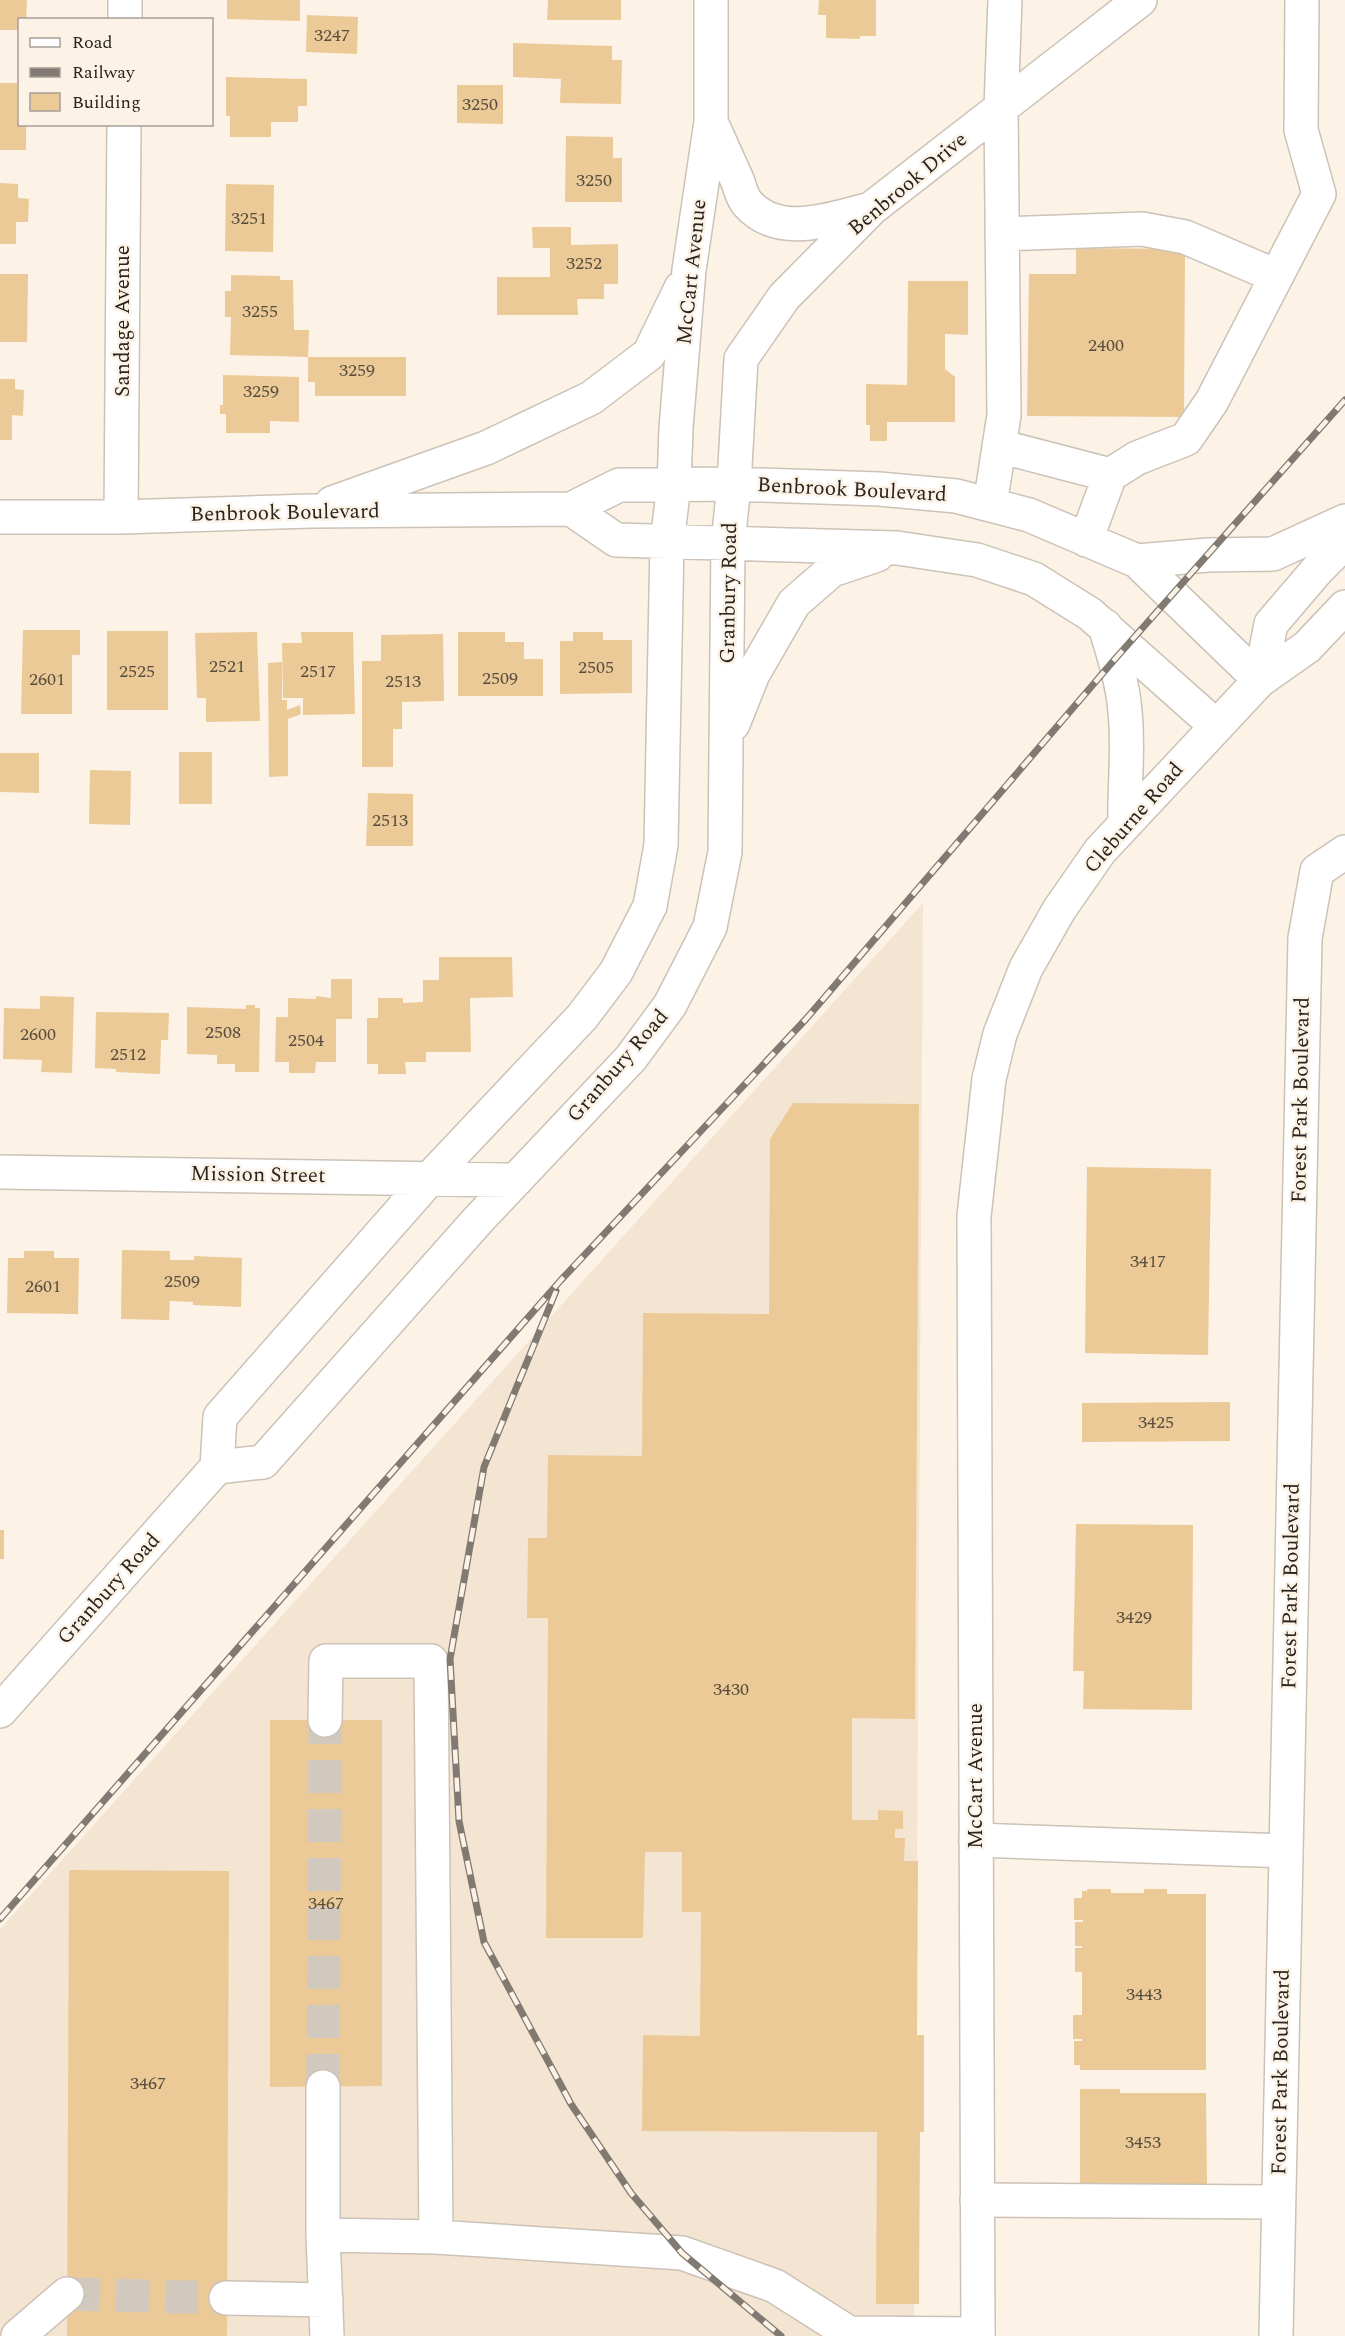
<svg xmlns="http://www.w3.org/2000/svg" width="1345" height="2336" viewBox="0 0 1345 2336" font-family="Spectral,serif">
	<rect width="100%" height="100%" fill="#fcf2e6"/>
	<path fill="#f4e4d2" d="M923,903l-9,1433h-914v-407z"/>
	<path fill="#ebca98" d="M0,0h27l-1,20h-6v10h-20z
		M227,0h73v21l-73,-2z
		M548,0h73v20h-74z
		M819,0h57v36h-16v3l-34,-1v-23h-8z
		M307,15l51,2 -1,37 -51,-2z
		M513,43l99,3v14h10l-1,44 -61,-1 1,-24 -48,-2z
		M226,77l81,2v27h-9v16h-27v15h-41v-21h-4z
		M0,83h17v38h3v3h6v26h-26z
		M457,85h46v39l-46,-1z
		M566,136l47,1v21h9v44h-57z
		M0,183l18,1v14l11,1 -1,23h-12v22h-16z
		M226,184l48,1 -1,67 -48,-1z
		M532,227h39v18l47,-1v40h-14v15h-27l1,16h-81v-38h53v-29h-17z
		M1076,248l109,1 -1,168 -157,-1 2,-142h47z
		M0,274h28l-1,68h-27z
		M231,275l49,1v4h13l1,50h15l-1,27 -78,-2 1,-38h-6v-26h6z
		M908,281h60v54l-23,-1v35l10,8v45h-68v19h-17v-16h-4v-41l41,1z
		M308,357h98v39h-91v-14h-7z
		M223,375l76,2v45l-29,-1v12h-44v-19h-6v-9h3z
		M0,379h15v10l9,1 -1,26 -11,-1v25h-12z
		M23,630h57v25h-8v59h-51z
		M107,631h61v79h-61z
		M257,632l3,89 -54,1v-24h-9l-2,-65z
		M301,632h52l2,82 -52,1v-17h-20l-1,-55h20z
		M458,632h47v10h19v17h19v37h-85z
		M573,632h30v8h29v53l-72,1v-53h13z
		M443,634l1,67 -42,1v27h-9v38h-31v-106h19v-26z
		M282,662v38h5v10l13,-5 1,9 -13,5v57l-19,1 -1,-114z
		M179,752h33v52h-33z
		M0,753h39v40l-39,-1z
		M90,770l41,1 -1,54 -41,-1z
		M368,793l45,1v52h-47z
		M439,957h73l1,40 -43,1 1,54h-45v10h-21l1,12h-28v-10h-11v-46h11v-20h25v5l20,-1v-22h16z
		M331,979h21v40h-16v43h-20l-1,11h-26v-11h-14l1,-45h12v-19l28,1v-3l15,2z
		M40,996l34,1 -2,76 -31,-1 1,-12 -39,-1 1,-51 36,1z
		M246,1005h9v3h5l-1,64h-24v-8h-18v-9l-30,-1v-47l59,2z
		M96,1012l73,1 -1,27h-7l-1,34 -44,-2v-3l-21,-1z
		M793,1103l126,1 -4,615 -63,-1v102h26v-10l25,1v18h-8v9h10l-1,23h14l-1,174h7v97h-4l-1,172h-43l1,-172 -235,-1 1,-96 57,1 1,-124h-19v-60h-37l-2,86h-97l2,-320h-21l1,-80h19l1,-83 94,1 1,-143 126,1 1,-175z
		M1087,1167l124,2 -3,186 -123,-2z
		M122,1250l48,1v9h24v-4l48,2 -1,49 -48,-2v-3l-23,-1 -1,19 -48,-1z
		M24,1251h30v7h25l-1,56 -71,-1 1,-55h16z
		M1230,1402v39l-148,1v-39z
		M1076,1524l117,1 -1,185 -109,-1 1,-38h-11z
		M0,1530h4v29h-4z
		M270,1720h112v366l-112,1z
		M69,1870l160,1 -2,465h-160z
		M1087,1889h24v4h33v-4h23v5h39v176h-126v-5h-6v-24h8v-2h-9v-24h9v-43h-7v-24h7v-2h-7v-24h8v-2h-9v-22h8v-7h5z
		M1080,2089h40v4h86l1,94 -127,2z"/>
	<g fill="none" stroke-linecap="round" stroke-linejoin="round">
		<path stroke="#d2c9be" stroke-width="33" stroke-dasharray="33 16" stroke-linecap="butt" d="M323,2087l2,-367
			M67,2294l159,4"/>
		<defs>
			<path id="minor" d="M125,20v-20
				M711,122c9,20 18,40 27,60 2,7 5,16 9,21 32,37 86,15 124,6
				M1002,234l140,-5 43,8 91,39
				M999,446l111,29
				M332,503l154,-55 105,-50 58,-44 32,-66
				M990,505l14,-90 -3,-307 4,-108
				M571,509l45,31 281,8 80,12 57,19 56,35 126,112
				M0,517h121l190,-6 260,-2 48,-24 115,-1 145,5 77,7 73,19 108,46 123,119
				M121,517l3,-393
				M1086,540l24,-65 27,-17 49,-19 26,-38 107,-207 -18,-64 1,-130
				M733,724l20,-50 41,-71 38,-33 45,-15
				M0,1172l516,8
				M217,1467l46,-5 216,-243 152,-161 39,-53 40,-78 15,-75 3,-308 6,-60 7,-125 43,-62 88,-89 268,-208
				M0,1711l217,-244 3,-50 211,-240 151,-160 34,-45 34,-66 11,-61 6,-302 7,-59 2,-56 13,-158 22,-148v-122
				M325,1720l1,-59h105l5,576
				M976,1840l310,11
				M323,2087v148
				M977,2200l301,2
				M226,2298l100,2
				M18,2336l49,-42
				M327,2336l-4,-101 113,2 246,16 93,33 74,47
				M842,2336l7,-3 129,1
				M1276,2336l29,-1398 12,-67 28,-19"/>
			<path id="major" d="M1137,561l71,-6 65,-1 72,-33
				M1105,626c8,27 18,57 20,86 4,37 -1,75 0,112
				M1260,680l11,-56 47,-55 27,-27
				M978,2336l-4,-1120 15,-137 11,-45 26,-66 33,-58 41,-59 160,-171 47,-33 38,-40"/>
		</defs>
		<use href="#minor" stroke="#ccc2b7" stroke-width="36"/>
		<use href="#major" stroke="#ccc2b7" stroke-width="36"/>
		<use href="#minor" stroke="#fff" stroke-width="33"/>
		<use href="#major" stroke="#fff" stroke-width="33"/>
		<defs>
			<path id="rail" d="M556,1291l-72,176 -34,192 9,162 25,121 87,162 60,89 51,60 99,83
				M0,1919l561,-639 245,-261 309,-360 230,-259"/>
		</defs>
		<use href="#rail" stroke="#817a73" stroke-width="7"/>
		<use href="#rail" stroke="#fcf2e6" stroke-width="4.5" stroke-dasharray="14" stroke-linecap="butt"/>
	</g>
	<g text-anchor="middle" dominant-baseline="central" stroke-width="5" stroke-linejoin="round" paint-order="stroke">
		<g font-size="18" fill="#594e3e">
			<text x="332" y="35">3247</text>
			<text x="480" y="104">3250</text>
			<text x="594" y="180">3250</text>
			<text x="249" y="218">3251</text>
			<text x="584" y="263">3252</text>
			<text x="260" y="311">3255</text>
			<text x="1106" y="345">2400</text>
			<text x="357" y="370">3259</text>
			<text x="261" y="391">3259</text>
			<text x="227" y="666">2521</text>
			<text x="596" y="667">2505</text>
			<text x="137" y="671">2525</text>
			<text x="318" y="671">2517</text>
			<text x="500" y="678">2509</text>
			<text x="47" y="679">2601</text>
			<text x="403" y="681">2513</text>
			<text x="390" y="820">2513</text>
			<text x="223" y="1032">2508</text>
			<text x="38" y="1034">2600</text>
			<text x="306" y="1040">2504</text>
			<text x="128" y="1054">2512</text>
			<text x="1148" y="1261">3417</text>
			<text x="182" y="1281">2509</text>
			<text x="43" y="1286">2601</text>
			<text x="1156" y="1422">3425</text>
			<text x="1134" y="1617">3429</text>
			<text x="731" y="1689">3430</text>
			<text x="326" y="1903">3467</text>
			<text x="1144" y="1994">3443</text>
			<text x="148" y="2083">3467</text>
			<text x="1143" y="2142">3453</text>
		</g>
		<g font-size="21" fill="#282420" stroke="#fcf2e6">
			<text transform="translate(908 184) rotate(-40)">Benbrook Drive</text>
			<text transform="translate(692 272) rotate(-84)">McCart Avenue</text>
			<text transform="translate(123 321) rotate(-90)">Sandage Avenue</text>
			<text transform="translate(852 490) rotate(3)">Benbrook Boulevard</text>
			<text transform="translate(285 513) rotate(-1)">Benbrook Boulevard</text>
			<text transform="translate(729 593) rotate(-89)">Granbury Road</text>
			<text transform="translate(1134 818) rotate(-49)">Cleburne Road</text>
			<text transform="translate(618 1066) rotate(-49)">Granbury Road</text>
			<text transform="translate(1301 1100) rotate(-89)">Forest Park Boulevard</text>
			<text transform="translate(258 1175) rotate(1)">Mission Street</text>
			<text transform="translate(1291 1586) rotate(-89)">Forest Park Boulevard</text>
			<text transform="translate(109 1589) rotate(-48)">Granbury Road</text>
			<text transform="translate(976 1776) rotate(-90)">McCart Avenue</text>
			<text transform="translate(1281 2072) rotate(-89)">Forest Park Boulevard</text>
		</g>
	</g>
	<rect x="18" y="18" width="195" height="108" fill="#fcf2e6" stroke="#a7a097" stroke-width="1.5"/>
	<rect x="30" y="38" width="30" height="9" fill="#ffffff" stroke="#a7a097" stroke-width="1.5"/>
	<text x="72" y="48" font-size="18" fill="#282420">Road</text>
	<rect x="30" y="68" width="30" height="9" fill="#817a73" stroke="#a7a097" stroke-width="1.5"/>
	<text x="72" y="78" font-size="18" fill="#282420">Railway</text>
	<rect x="30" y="93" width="30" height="18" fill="#ebca98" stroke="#a7a097" stroke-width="1.5"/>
	<text x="72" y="108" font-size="18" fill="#282420">Building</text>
</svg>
